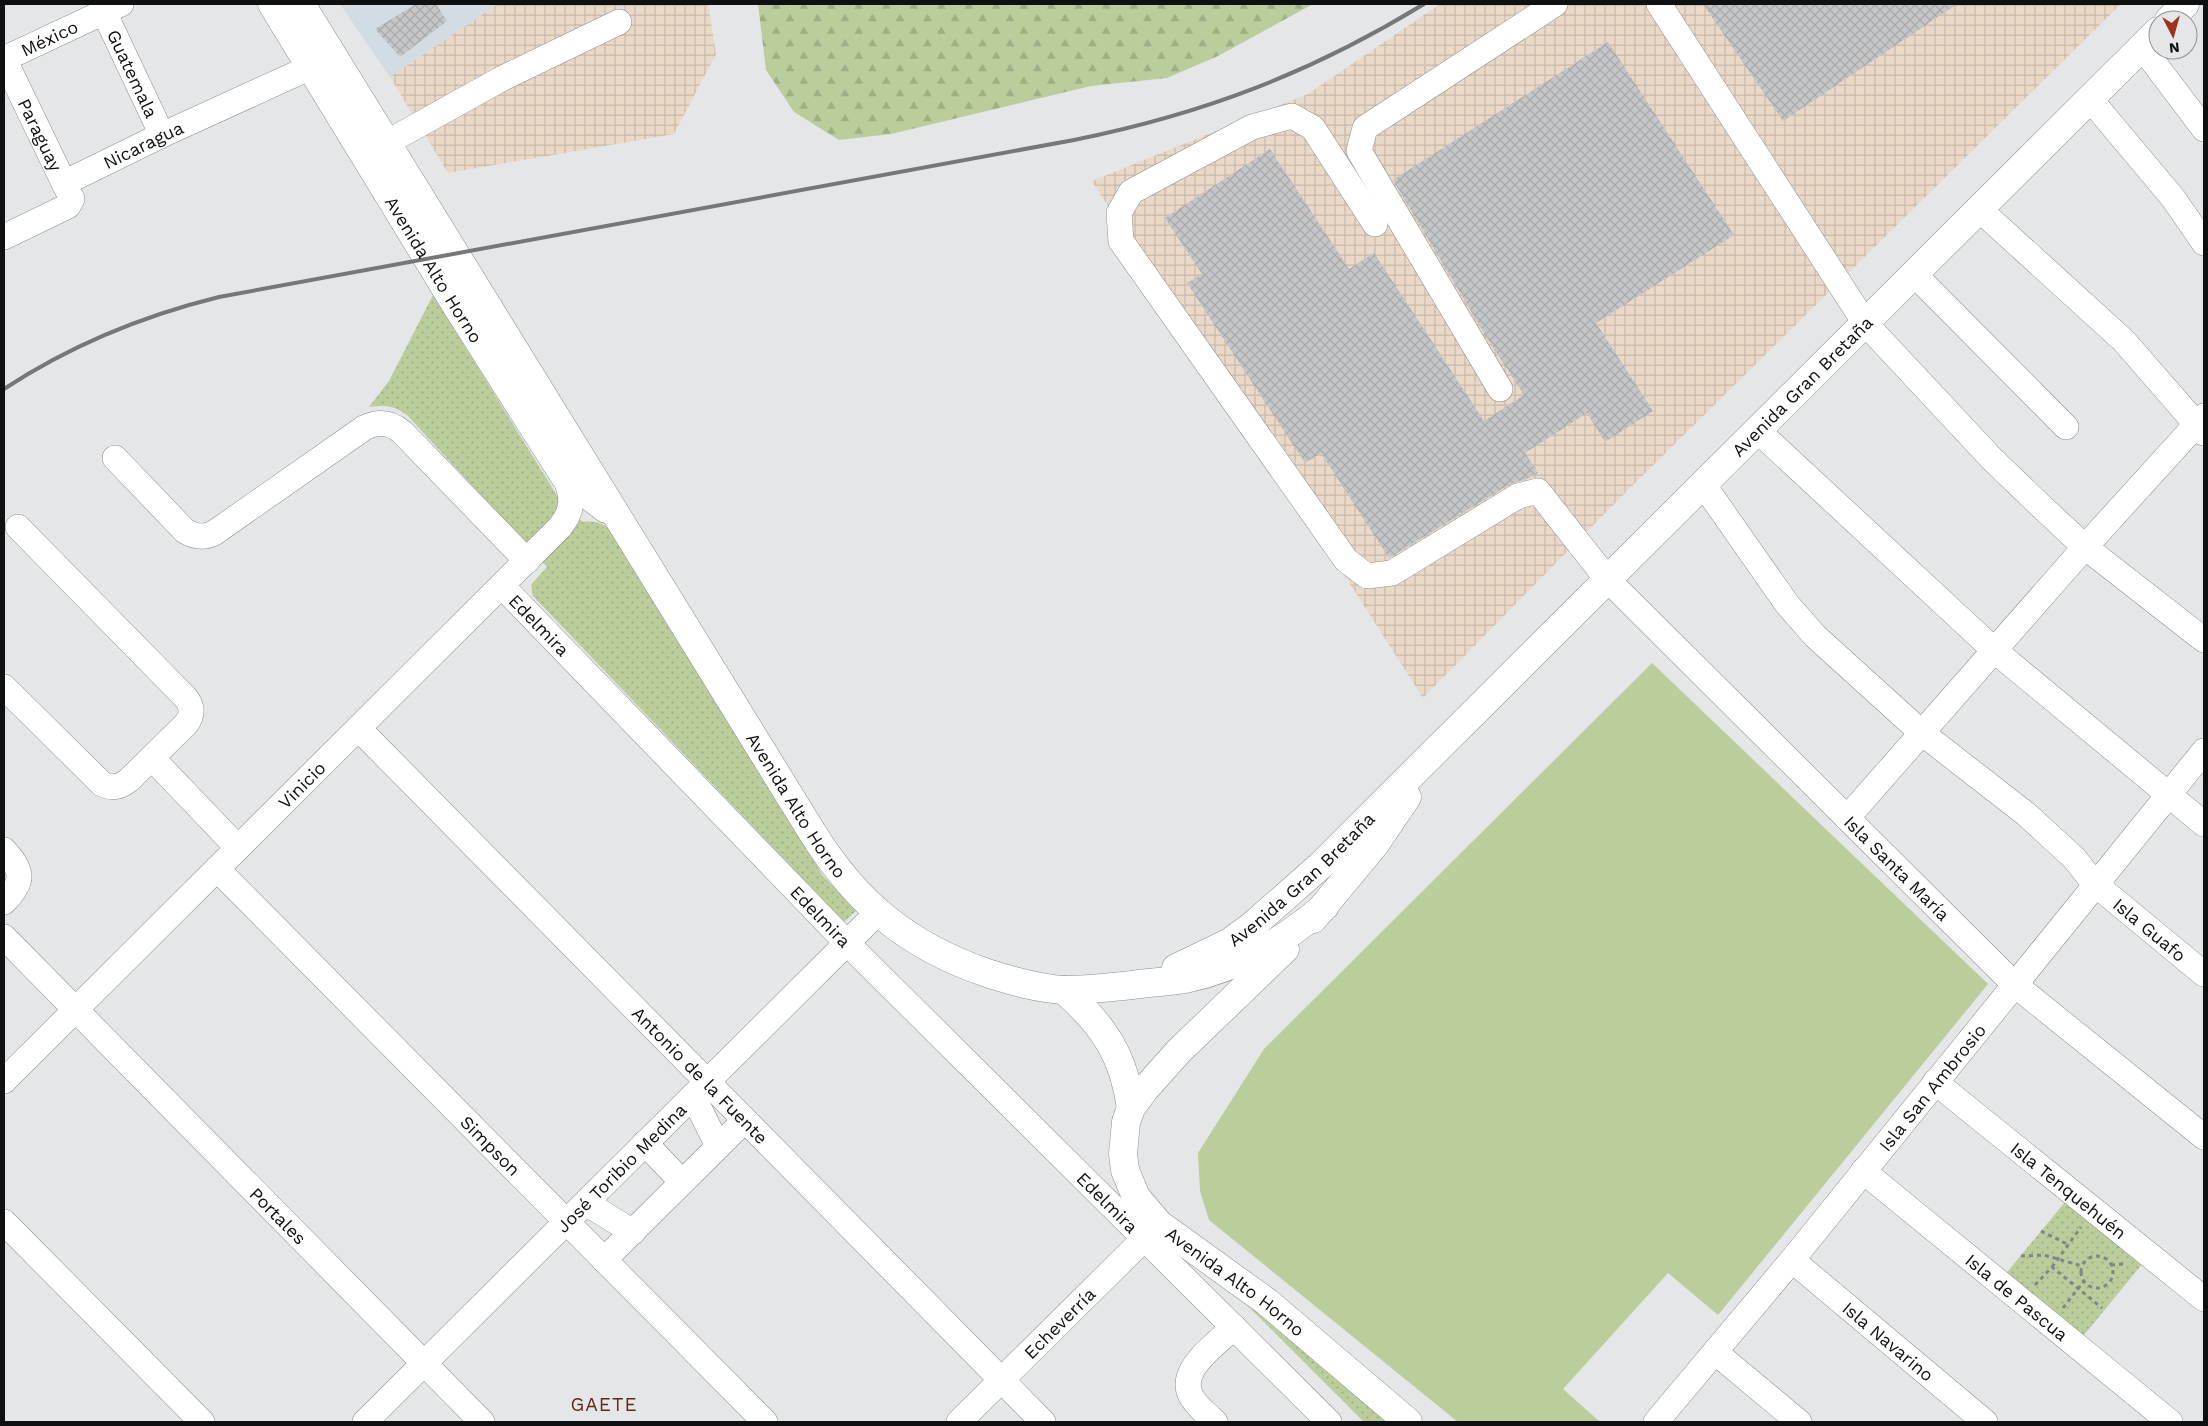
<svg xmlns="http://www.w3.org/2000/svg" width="2208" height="1426" viewBox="0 0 2208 1426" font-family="'Work Sans',sans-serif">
	<defs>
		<pattern id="industrial-grid" width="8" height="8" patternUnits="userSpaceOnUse" patternTransform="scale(1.25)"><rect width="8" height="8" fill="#ebd9c8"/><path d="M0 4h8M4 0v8" fill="none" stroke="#c8b9ab"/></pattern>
		<pattern id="grass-dots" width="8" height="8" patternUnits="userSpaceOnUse" patternTransform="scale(1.25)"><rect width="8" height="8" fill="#bacd9b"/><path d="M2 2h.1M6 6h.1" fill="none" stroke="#9faf84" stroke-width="1.8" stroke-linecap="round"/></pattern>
		<pattern id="forest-firs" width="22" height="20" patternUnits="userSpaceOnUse" patternTransform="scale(1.25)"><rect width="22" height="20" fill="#bacd9b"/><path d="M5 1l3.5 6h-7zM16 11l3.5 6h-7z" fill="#9faf84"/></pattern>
		<pattern id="building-cross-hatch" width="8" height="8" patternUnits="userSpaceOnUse" patternTransform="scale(1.25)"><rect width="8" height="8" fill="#c4c6c8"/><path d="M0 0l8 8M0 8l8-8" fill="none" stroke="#a7a9ab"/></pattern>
	</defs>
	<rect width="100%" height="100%" fill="#e4e6e8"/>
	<path fill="#d3dce3" d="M340,4h158l-108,73z"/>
	<path fill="url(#industrial-grid)" d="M498,4h210l8,50 -42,80 -226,39 -58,-96z
		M1440,4h681l-498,491 -200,203 -331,-517 216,-87z"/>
	<path fill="url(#grass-dots)" d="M433,295l130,210 20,17c25,-3 31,12 44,30l196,324 34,34 -13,12 -311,-326 -2,-11 16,-18 -140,-152c-13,-10 -22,-10 -38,-8l20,-26z
		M2066,1201l77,62 -63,77 -77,-63z
		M1233,1291l160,131h-29z"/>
	<path fill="url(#forest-firs)" d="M758,4h555l-95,52 -51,22 -76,8 -200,48 -52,6 -45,-28 -28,-42z"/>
	<path fill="#bacd9b" d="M1652,663l336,321 -270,331 -50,-42 -105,116 37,33h-142l-249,-202 -9,-29 -2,-38 66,-104z"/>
	<path fill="url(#building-cross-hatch)" d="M416,4h20l11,17 -47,36 -25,-28z
		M1703,4h254l-174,117z
		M1608,42l126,193 -138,88 57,88 -48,31 -18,-29 -62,40 13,20 -9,5 -19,6 -121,74 -68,-105 -16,10 -118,-180 15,-9 -37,-56 105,-69 79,120 25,-16 110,168 40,-26 -37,-57 -94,-158z"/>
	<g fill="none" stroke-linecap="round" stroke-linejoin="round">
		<defs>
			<g id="minor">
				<path d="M1659,4l206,319 127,136 51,49 42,39 119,93"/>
				<path id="s1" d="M104,12l58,123"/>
				<path d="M2142,47l62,82"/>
				<path id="s2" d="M4,59l60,124"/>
				<path id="s3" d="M4,59l117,-55"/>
				<path d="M2090,99l83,99 31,45"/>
				<path d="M386,143l117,-65 116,-56"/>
				<path d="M1979,209l145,132 80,92"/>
				<path id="s4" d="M1375,224l-62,-96 -21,-12 -40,11 -121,65 -12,21 2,28 225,319 21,16 25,-3 126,-77 20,-5 69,88 407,405 190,153"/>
				<path id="s5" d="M4,237l64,-31 4,-7 -8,-16 98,-48 149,-68"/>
				<path d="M1914,274l152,153"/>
				<path d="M1500,389l-141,-238 6,-23 190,-124"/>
				<path d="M1757,430l237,220 210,174"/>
				<path d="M115,458l70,73c10,6 19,7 29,2l150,-105c14,-7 26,-6 38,4l125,129"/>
				<path id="s6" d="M1703,484l84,120 28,32 107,97 104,81 47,43 22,27 109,90"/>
				<path id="s7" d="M502,586l345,357 482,479"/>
				<path d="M4,687l98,97c11,5 18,3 27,-4l57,-56c7,-9 7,-18 -1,-27l-167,-170"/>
				<path id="s8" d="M359,729l684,693"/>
				<path d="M153,759l85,89"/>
				<path d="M1847,818l238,-271 119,-131"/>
				<path d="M4,850c20,21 20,32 0,52"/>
				<path id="s9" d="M217,869l548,553"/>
				<path id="s10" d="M4,937l478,485"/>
				<path id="s11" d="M4,1081l556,-554c14,-17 13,-30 5,-50"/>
				<path id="s12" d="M1935,1082l269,217"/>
				<path d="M693,1096l25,50"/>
				<path d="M645,1143l37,39"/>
				<path id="s13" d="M1863,1171l307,251"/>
				<path d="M586,1203l47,29"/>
				<path d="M4,1222l198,200"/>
				<path d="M604,1260l141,-140"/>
				<path id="s14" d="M1792,1260l193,162"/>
				<path d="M1715,1352l84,70"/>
				<path id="s15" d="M365,1422l512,-509"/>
				<path id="s16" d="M959,1422l197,-195"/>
				<path d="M1215,1422c-8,-8 -19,-16 -24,-26 -14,-27 27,-53 43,-69"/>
				<path id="s17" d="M1656,1422l136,-162 412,-509"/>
			</g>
			<g id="major">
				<path id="s18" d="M272,4l185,303 108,170 41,32"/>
				<path id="s19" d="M301,4l511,828c44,71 96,114 175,141 25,8 52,16 78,17 23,0 45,-3 68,-5 17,-3 35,-3 52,-6 54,-11 99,-38 140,-73"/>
				<path d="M2169,20l16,-16"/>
				<path d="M1313,919l63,-76 31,-46"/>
				<path id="s20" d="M1285,949l-106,102 -34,38 -14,19 -5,14 -3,32 2,16 11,27 23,27 108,78 141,120"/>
				<path id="s21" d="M1176,968l54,-26 23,-17 67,-59 838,-835"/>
				<path d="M1064,990c39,35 60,65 67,118"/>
			</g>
		</defs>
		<use href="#minor" stroke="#8c8e90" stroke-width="26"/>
		<use href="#major" stroke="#8c8e90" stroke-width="29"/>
		<path stroke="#838586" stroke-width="3" stroke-dasharray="4 4" stroke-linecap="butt" d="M2041,1231l28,14
			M2021,1256l23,-1 38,11
			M2081 1272a16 16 0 1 1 32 0a16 16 0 1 1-32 0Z
			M2111,1265l12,-1
			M2052,1267l29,-40
			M2035,1285l17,-18 50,41
			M2063,1308l21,-27"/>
		<use href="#minor" stroke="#fff" stroke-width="25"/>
		<use href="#major" stroke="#fff" stroke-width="28"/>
		<path stroke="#757778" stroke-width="4" d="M4,389c67,-44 138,-73 215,-92l855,-157c129,-26 237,-67 350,-136"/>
	</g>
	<g text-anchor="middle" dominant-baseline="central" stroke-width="4" stroke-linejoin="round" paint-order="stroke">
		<g font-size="18" fill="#0f1011" stroke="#e4e6e8">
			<text stroke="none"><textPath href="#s3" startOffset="50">México</textPath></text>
			<text stroke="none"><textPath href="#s1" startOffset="68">Guatemala</textPath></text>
			<text stroke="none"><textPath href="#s2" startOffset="84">Paraguay</textPath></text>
			<text stroke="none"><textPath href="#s5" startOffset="185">Nicaragua</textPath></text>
			<text stroke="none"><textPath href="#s18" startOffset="311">Avenida Alto Horno</textPath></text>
			<text stroke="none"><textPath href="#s21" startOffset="858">Avenida Gran Bretaña</textPath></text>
			<text stroke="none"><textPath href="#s7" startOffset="54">Edelmira</textPath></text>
			<text stroke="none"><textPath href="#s11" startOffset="420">Vinicio</textPath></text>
			<text stroke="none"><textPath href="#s19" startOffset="942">Avenida Alto Horno</textPath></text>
			<text stroke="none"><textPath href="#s4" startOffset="1501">Isla Santa María</textPath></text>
			<text stroke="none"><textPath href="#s21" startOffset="155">Avenida Gran Bretaña</textPath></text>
			<text stroke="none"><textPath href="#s7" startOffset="459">Edelmira</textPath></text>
			<text stroke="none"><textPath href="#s6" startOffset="635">Isla Guafo</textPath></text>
			<text stroke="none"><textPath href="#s8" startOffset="486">Antonio de la Fuente</textPath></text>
			<text stroke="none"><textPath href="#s17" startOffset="434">Isla San Ambrosio</textPath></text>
			<text stroke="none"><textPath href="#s9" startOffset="389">Simpson</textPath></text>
			<text stroke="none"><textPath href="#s15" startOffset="361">José Toribio Medina</textPath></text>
			<text stroke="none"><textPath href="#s12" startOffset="172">Isla Tenquehuén</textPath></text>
			<text stroke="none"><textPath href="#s7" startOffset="864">Edelmira</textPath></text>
			<text stroke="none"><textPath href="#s10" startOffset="391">Portales</textPath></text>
			<text stroke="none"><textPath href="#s20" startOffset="445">Avenida Alto Horno</textPath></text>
			<text stroke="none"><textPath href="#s13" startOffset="199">Isla de Pascua</textPath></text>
			<text stroke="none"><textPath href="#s16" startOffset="141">Echeverría</textPath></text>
			<text stroke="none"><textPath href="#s14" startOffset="126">Isla Navarino</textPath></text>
		</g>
		<g font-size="19" letter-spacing="1" fill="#682416" stroke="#e4e6e8">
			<text x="604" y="1404">GAETE</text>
		</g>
	</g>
	<rect width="2208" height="1426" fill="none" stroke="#0f1011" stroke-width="10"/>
	<g transform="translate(2173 35) rotate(174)"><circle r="24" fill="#e4e6e8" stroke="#8f9092"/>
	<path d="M0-4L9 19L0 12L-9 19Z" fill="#9c331d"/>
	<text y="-8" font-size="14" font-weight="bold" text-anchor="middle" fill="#0f1011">N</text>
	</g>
</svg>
